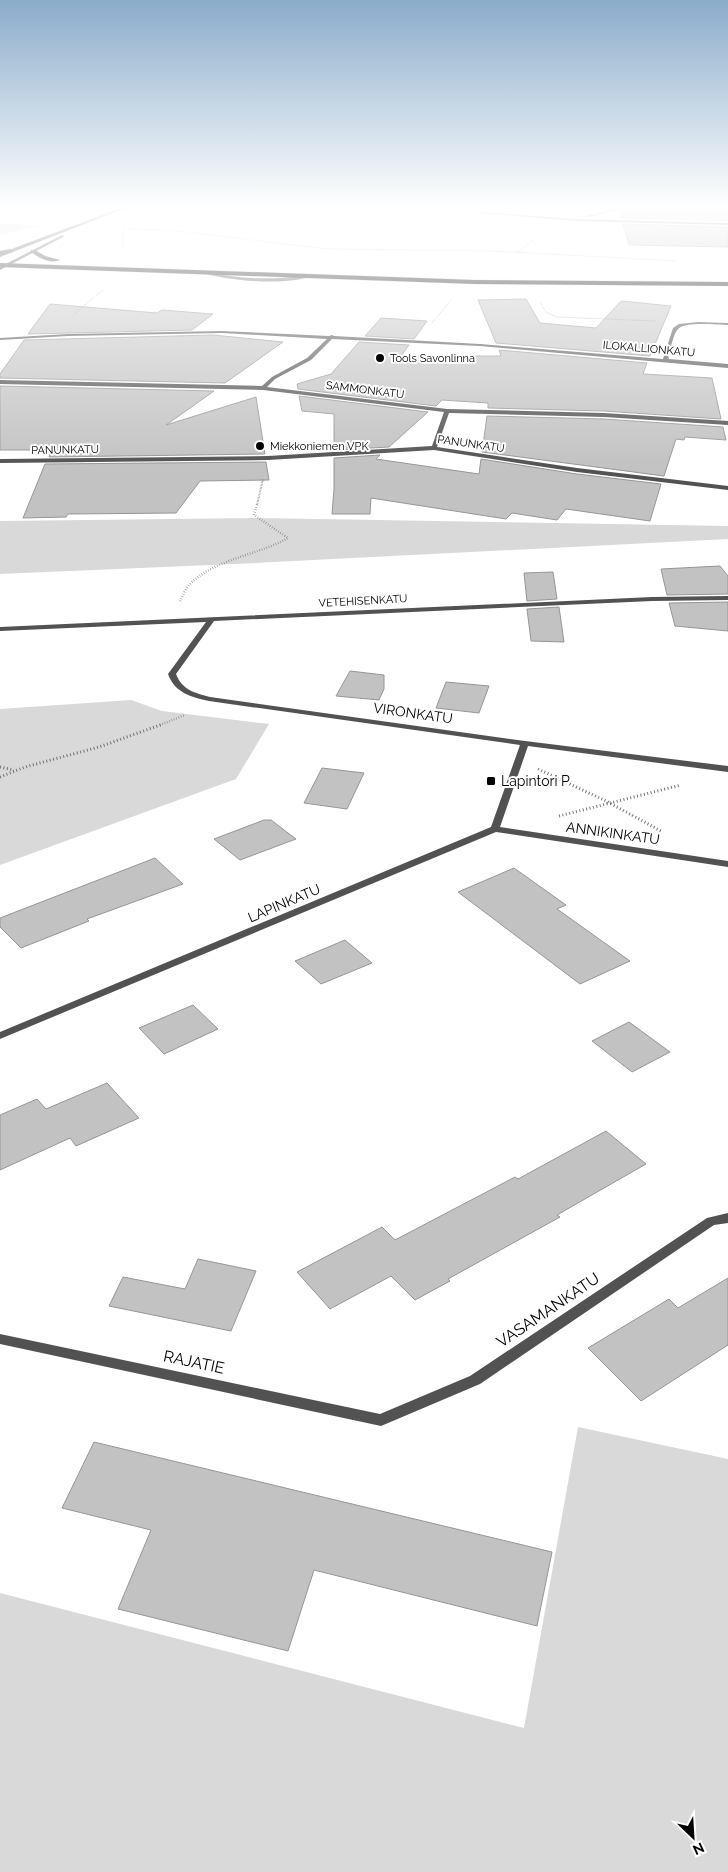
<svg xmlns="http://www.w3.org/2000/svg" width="728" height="1872" viewBox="0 0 728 1872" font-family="Raleway,sans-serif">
	<rect width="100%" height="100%" fill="#fff"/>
	<path fill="#d9d9d9" d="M0,223l40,3 -40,9z
		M259,518l469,8v13l-494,25 -234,10v-53z
		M131,700l31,11 107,13 -33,55 -236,86v-156z
		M578,1427l150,32v413h-728v-279l524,135z"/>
	<path fill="#c2c2c2" stroke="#969696" d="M636,206h92v15l-107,-3 -2,-6z
		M623,224l105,3v20l-99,-2z
		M526,299l14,24 56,5 25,-27 50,5 -21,50 -154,-13 -18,-43z
		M50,304l107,9 5,-3 51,4 -21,16 -164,4z
		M381,318l46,3 -13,18 -49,-3z
		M213,335l70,7 -58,41 -225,-5v-4l24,-34z
		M359,342l50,3 -8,11h100l-2,-6 148,13 -4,11 69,4 9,41 -117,-8 -116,-3v-5l-46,-3 -6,6 -138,-17 -1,-5 34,-10z
		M0,386l214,5 -48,34 90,-28 9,57 -216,3 2,-7h-51z
		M299,396l129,16 -39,35 -55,3v-36l-32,-3z
		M487,416l117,3 119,8 3,13 -41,-3 -1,3 -8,-1 -12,37 -182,-24z
		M380,455l-4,4 103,15 2,-15 96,15 84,10 -11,37 -84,-12 -9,11 -45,-7 -6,6 -135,-21 -1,16h-38l2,-25v-31z
		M266,462l3,18 -69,1 -24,32 -108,1 -2,3 -43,1 22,-54z
		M720,566l8,10v18l-61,1 -6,-26z
		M553,572l4,27 -30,2 -3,-28z
		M728,602v29l-53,-5 -6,-23z
		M559,607l5,35 -33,-1 -4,-32z
		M350,671l34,4v14l-5,11 -43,-4z
		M446,682l43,4 -10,27 -43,-5z
		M322,768l42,5 -17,36 -43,-6z
		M264,820h7l25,19 -56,21 -26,-21z
		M155,858l28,26 -96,35 2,2 -68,27 -21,-21v-9z
		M514,868l52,37 -9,4 73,52 -50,23 -122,-92z
		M345,940l27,23 -51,21 -26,-23z
		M193,1005l25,24 -54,25 -25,-26z
		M629,1022l41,30 -38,20 -40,-31z
		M107,1083l32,35 -63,28 -6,-8 -70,32v-55l37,-16 9,10z
		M606,1131l40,33 -89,51 3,2 -112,62 2,2 -35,19 -24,-24 -61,33 -33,-37 85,-45 13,13 120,-63 3,2z
		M198,1259l58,12 -25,60 -122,-25 14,-29 62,12z
		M728,1278v67l-87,56 -53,-53 81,-49 9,9z
		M94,1442l458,110 -15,74 -223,-56 -26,81 -170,-42 33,-79 -89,-22z"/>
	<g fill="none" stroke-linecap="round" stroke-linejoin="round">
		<defs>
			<path id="highway" d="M11,249l2,3 -13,3v-4z
				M31,250h4l10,6 15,4c-10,4 -21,-2 -29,-8z
				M0,263l475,17 253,2v4l-253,-2 -475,-17z"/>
		</defs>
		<use href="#highway" stroke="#dbdbdb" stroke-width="1"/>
		<path stroke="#747474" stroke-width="1" stroke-dasharray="0.5 1" stroke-linecap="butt" d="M372,206l9,1
			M148,214l17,-8
			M128,229l50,2 149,18 166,2 184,10
			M124,249l-2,-9 3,-13
			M517,253l20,-16
			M540,302l6,10 11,5 99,4
			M73,315l31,-26
			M432,323l19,-23"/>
		<path stroke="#747474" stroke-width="2" stroke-dasharray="0.5 1" stroke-linecap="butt" d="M257,505l6,-26"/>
		<path stroke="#747474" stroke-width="2.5" stroke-dasharray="0.5 2" stroke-linecap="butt" d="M180,601c3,-5 5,-12 10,-17 25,-25 68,-29 98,-46l-34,-23 3,-11
			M160,725l25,-10"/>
		<path stroke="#747474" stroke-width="3" stroke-dasharray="1 2.5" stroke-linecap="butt" d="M0,767l14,3
			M538,769l68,32 55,30
			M0,777l25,-10 74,-20 64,-23
			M559,816l122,-31"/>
		<path fill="#525252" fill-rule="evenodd" d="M205,271c34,9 69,9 104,4l2,1c-23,10 -83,5 -108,-3z"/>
		<path fill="#525252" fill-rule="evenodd" d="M107,206h19l2,1 -2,1z
			M397,206l178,13 153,4v2l-153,-4z
			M627,206h7l-46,11 -2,-1z
			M698,322l30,1v2c-11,0 -43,-4 -50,4 -5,6 -7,19 -10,26l1,4 59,5v4l-248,-22 -148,-7 -21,21 -36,19 -8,8 180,22 157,4 124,8v4l-124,-8 -155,-4 -12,34 140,21 151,18v4l-151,-18 -143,-22 -166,10 -268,3v-4l268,-3 164,-10 12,-34 -181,-22 -263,-6v-4l262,6 10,-9 35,-19 20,-19 -105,-6 -154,3 -68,4v-2l68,-4 154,-3 107,5 3,-1 2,1 146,8 183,15 10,-31 6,-4z
			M728,596v4l-76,1 -438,20 -38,53c6,16 19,19 34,23l315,44 203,25v6l-200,-26 -28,81 228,34v6l-232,-35 -496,207v-7l491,-205 29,-82 -311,-44c-18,-4 -34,-8 -41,-27l38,-52 -206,9v-4l652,-30z
			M728,1213v10l-14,2 -234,159 -99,42 -381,-82v-10l380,80 90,-38 237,-158z"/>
		<path fill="#1f1f1f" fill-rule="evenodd" d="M126,206h5l-131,51v-2l14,-7z
			M62,235l3,1 -65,34v-3z"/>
		<use href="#highway" fill="#000" fill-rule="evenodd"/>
	</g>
	<linearGradient id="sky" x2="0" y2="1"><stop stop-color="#8baccb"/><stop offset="0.44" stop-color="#fff"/><stop offset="1" stop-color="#fff" stop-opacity="0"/></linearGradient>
	<rect width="728" height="468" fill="url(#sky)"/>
	<g fill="#000" stroke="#fff" stroke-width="2">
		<circle cx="380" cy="358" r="5"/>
		<circle cx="260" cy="446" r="5"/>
		<rect x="486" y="776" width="10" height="10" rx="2.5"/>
	</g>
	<g text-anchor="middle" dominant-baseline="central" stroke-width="4" stroke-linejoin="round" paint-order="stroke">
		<g font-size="11" fill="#000" stroke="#fff">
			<text transform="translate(649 349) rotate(5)">ILOKALLIONKATU</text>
			<text transform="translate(365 390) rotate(7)">SAMMONKATU</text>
			<text transform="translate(471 444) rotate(8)">PANUNKATU</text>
			<text transform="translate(65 450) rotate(-1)">PANUNKATU</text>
			<text transform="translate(363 601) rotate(-3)">VETEHISENKATU</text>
		</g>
		<g font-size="11" fill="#000" stroke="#fff" text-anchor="start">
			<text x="390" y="358">Tools Savonlinna</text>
			<text x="270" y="446">Miekkoniemen VPK</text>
		</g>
		<g font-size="14" fill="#000" stroke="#fff">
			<text transform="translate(413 713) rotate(8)">VIRONKATU</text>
			<text transform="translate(613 833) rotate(8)">ANNIKINKATU</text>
			<text transform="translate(284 903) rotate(-23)">LAPINKATU</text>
		</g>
		<g font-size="14" fill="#000" stroke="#fff" text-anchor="start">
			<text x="501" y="781">Lapintori P</text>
		</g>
		<g font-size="16" fill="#000" stroke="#fff">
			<text transform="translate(548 1310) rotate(-34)">VASAMANKATU</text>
			<text transform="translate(194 1362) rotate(12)">RAJATIE</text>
		</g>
	</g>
	<g transform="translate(693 1837) rotate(155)" stroke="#ffffff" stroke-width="4" paint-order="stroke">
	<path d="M0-4L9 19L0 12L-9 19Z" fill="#000000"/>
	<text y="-8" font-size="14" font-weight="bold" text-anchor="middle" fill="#000000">N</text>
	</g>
</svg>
